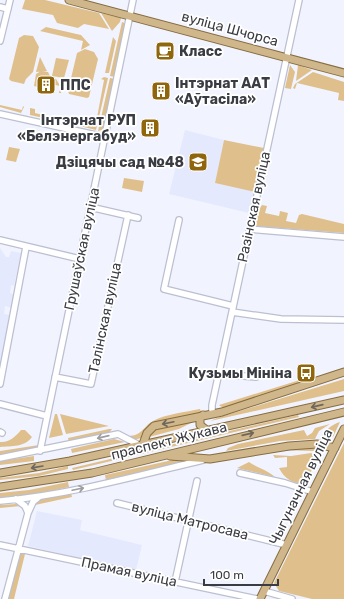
<svg xmlns="http://www.w3.org/2000/svg" width="344" height="599" viewBox="0 0 344 599" font-family="Rubik,sans-serif">
	<rect width="100%" height="100%" fill="#f1f4ff"/>
	<path fill="#e4e9fd" d="M185,130l39,10 -9,43 40,9 -6,21 -80,-19z
		M0,248l6,9h3l2,-6 10,2 -7,33 -3,-1 -1,8 5,2 -3,13 -7,-2 -1,8 7,1 -11,56z
		M37,511l45,9 -2,10 62,15 -6,25 -2,2 -37,-8v-2l-69,-16z"/>
	<path fill="#dfc08c" d="M25,0h20l54,13 10,16 -25,-5 -6,4 -21,-5 -4,-8 -31,-6z
		M101,13l20,5 -1,4 -8,9z
		M122,22l5,2 -12,53 -5,-1z
		M46,27l35,8 9,10 -9,5 2,-9 -43,-10z
		M24,35l9,1 6,11 -6,25 -7,7 -2,5 -13,-3 -2,-2 10,-41z
		M113,37l3,4 -7,32h-4z
		M85,49l9,3 4,7 -9,38 -2,1 -18,-4 -1,-3 9,-38z
		M40,57l7,14 -11,1z
		M56,58l13,2 -5,18 -12,-2z
		M290,65l5,7 -4,17 -6,-1z
		M298,65l14,5 -16,11z
		M41,71l7,1 3,6 5,1 6,10 -1,4h-2l1,-7 -9,-2 -1,6 -16,-4 2,-12z
		M313,72l31,10v19l-6,-1 1,-7 -42,-10 -2,6 -2,-1 2,-4z
		M104,77l4,1 -12,52 -33,-8 25,4 1,-5 7,2 8,-43 -3,-1z
		M110,78l5,1 -12,49 -1,2 -4,1z
		M0,105l22,5 1,-4 1,1 -3,6 -21,-6z
		M30,108l5,1v4l20,5 -2,2 -23,-5z
		M224,140l40,8 -9,44 -40,-9z
		M9,147l11,2 -4,13 -10,-2z
		M124,178l20,3 -2,11 -20,-4z
		M262,205l5,1 -2,7 14,3 1,-5 8,2 -2,8 10,2 3,-8 3,-1 42,10v9l-90,-7 5,-17z
		M303,379l1,1 -30,13 -51,15 -4,-3z
		M344,379v12l-134,30 7,-3z
		M200,409l2,5 -57,17 -4,7 -7,2 -7,-4c16,0 15,-9 26,-15 13,-7 33,-9 47,-12z
		M55,414h2l6,21 -14,3z
		M60,414l49,12 -43,8z
		M298,415l1,2 -226,53 -1,-2z
		M195,421l-16,8 -30,8 6,-7z
		M340,422l-7,15 -13,3c1,-7 12,-16 20,-18z
		M330,424l-11,7 -4,8 -35,2 -54,10 2,-3 10,-4 66,-14 3,6 5,-3 3,-5z
		M109,429h3l-3,4 -40,10 -1,-5z
		M21,430h4l7,7c-7,10 -20,9 -32,10v-5c9,1 16,-6 21,-12z
		M114,439l11,3 -53,11 -1,-4z
		M344,443v156h-32l-33,-8 -5,-8z
		M39,445l-2,3 -37,7v-4z
		M315,448v3l-40,-1z
		M311,453l6,5 -12,27c-13,-3 -20,-5 -26,-17l8,-1v-10l-12,1 -2,-3 18,1z
		M34,456v5l-34,4v-4z
		M177,459l16,2 -87,20 -1,-6z
		M249,462c9,6 18,8 26,15l-38,-9z
		M68,466v3l-29,7 -39,4v-2l39,-5z
		M68,482l1,5 -41,9 -28,2v-5l29,-3z
		M71,493l1,4 -37,8c5,-10 26,-10 36,-12z
		M16,504l5,2 -21,2v-3z
		M19,552l6,2 -11,45h-7z"/>
	<g fill="none" stroke-linecap="round" stroke-linejoin="round">
		<defs>
			<path id="minor" d="M0,7l8,2
				M0,41l10,-41
				M0,114l105,23
				M90,207l48,11
				M179,220l-15,69 69,17
				M249,229l95,8
				M0,240l80,19
				M232,312l49,7 63,1
				M219,374l37,3
				M55,377l36,7 37,-169
				M0,384l26,-137
				M0,404l47,12
				M212,414v-9l87,-405
				M0,432l2,1
				M40,451l93,-451
				M0,458l118,-24 21,11
				M240,473l45,10 28,9
				M16,499l9,7 3,7
				M0,501c69,-6 136,-25 203,-41
				M117,503l170,42
				M0,545l257,54
				M175,582l22,-101
				M264,591l28,8
				M5,599l23,-86 5,-11 6,-5"/>
			<path id="major" d="M69,0l275,73
				M203,415l-3,3v7l8,6
				M143,444l4,-11 7,-7 68,-14 122,-40
				M170,456l40,3 79,-13 28,-2 18,4
				M0,473l70,-12 274,-61
				M0,487l92,-14 252,-61
				M260,599l84,-170"/>
		</defs>
		<use href="#minor" stroke="#bbbfd1" stroke-width="8"/>
		<use href="#major" stroke="#866c40" stroke-width="9"/>
		<use href="#minor" stroke="#fff" stroke-width="5.5"/>
		<use href="#major" stroke="#cfb68b" stroke-width="7"/>
	</g>
	<defs><path id="oneway-shaft" d="M-6 0H5M1.5-3L5.5 0L1.5 3" fill="none" stroke-width="1.6" stroke-linecap="round" stroke-linejoin="round"/></defs>
	<g stroke="#6e675c">
		<use href="#oneway-shaft" transform="translate(317 406) rotate(167)"/>
		<use href="#oneway-shaft" transform="translate(168 423) rotate(168)"/>
		<use href="#oneway-shaft" transform="translate(248 434) rotate(-13)"/>
		<use href="#oneway-shaft" transform="translate(37 467) rotate(170)"/>
	</g>
	<g stroke="#9c9ea1">
		<use href="#oneway-shaft" transform="translate(103 437) rotate(167)"/>
		<use href="#oneway-shaft" transform="translate(78 489) rotate(-12)"/>
	</g>
	<defs>
		<symbol id="cafe-square" viewBox="-11 -11 22 22"><rect x="-9" y="-9" width="18" height="18" rx="4" fill="#8f660b" stroke="#fff"/><path d="M-5.5-4.5H6V0H3Q3 3.5 0 3.5H-2.5Q-5.5 3.5-5.5 0ZM3-3.2v2h1.7v-2ZM-6 4.5H4V6H-6Z" fill="#fff"/></symbol>
		<symbol id="building-square" viewBox="-11 -11 22 22"><rect x="-9" y="-9" width="18" height="18" rx="4" fill="#8f660b" stroke="#fff"/><path d="M-4-6H4V6H1V3H-1V6H-4ZM-2.5-4.3h1.7v1.8h-1.7ZM.8-4.3h1.7v1.8H.8ZM-2.5-1h1.7V.8h-1.7ZM.8-1h1.7V.8H.8Z" fill="#fff"/></symbol>
		<symbol id="school-square" viewBox="-11 -11 22 22"><rect x="-9" y="-9" width="18" height="18" rx="4" fill="#8f660b" stroke="#fff"/><path d="M0-5L7-2L0 1L-7-2ZM-4 1L0 2.5L4 1V4Q0 6-4 4Z" fill="#fff"/></symbol>
		<symbol id="bus-square" viewBox="-11 -11 22 22"><rect x="-9" y="-9" width="18" height="18" rx="4" fill="#8f660b" stroke="#fff"/><path d="M-5-6H5V4H4V6H2V4H-2V6H-4V4H-5ZM-3.5-4V0h7V-4ZM-3.5 1.2v1.5H-2V1.2ZM2 1.2v1.5H3.5V1.2Z" fill="#fff"/></symbol>
	</defs>
	<g fill-rule="evenodd">
		<use href="#cafe-square" x="154" y="40" width="22" height="22"/>
		<use href="#building-square" x="35" y="74" width="22" height="22"/>
		<use href="#building-square" x="150" y="80" width="22" height="22"/>
		<use href="#building-square" x="139" y="117" width="22" height="22"/>
		<use href="#school-square" x="187" y="151" width="22" height="22"/>
		<use href="#bus-square" x="295" y="362" width="22" height="22"/>
	</g>
	<g text-anchor="middle" dominant-baseline="central" stroke-width="3.5" stroke-linejoin="round" paint-order="stroke">
		<g font-size="14" fill="#3a3c43" stroke="#fff">
			<text transform="translate(230 29) rotate(15)">вуліца Шчорса</text>
			<text transform="translate(254 207) rotate(-78)">Разінская вуліца</text>
			<text transform="translate(82 249) rotate(-78)">Грушаўская вуліца</text>
			<text transform="translate(105 318) rotate(-78)">Талінская вуліца</text>
			<text transform="translate(169 441) rotate(-14)">праспект Жукава</text>
			<text transform="translate(301 487) rotate(-64)">Чыгуначная вуліца</text>
			<text transform="translate(190 521) rotate(14)">вуліца Матросава</text>
			<text transform="translate(129 572) rotate(12)">Прамая вуліца</text>
		</g>
		<g font-size="14" font-weight="bold" fill="#3a3c43" stroke="#fff" text-anchor="start">
			<text x="179" y="51">Класс</text>
			<text x="175" y="83">Інтэрнат ААТ<tspan x="175" dy="16">«Аўтасіла»</tspan></text>
			<text x="60" y="85">ППС</text>
			<text x="136" y="120" text-anchor="end">Інтэрнат РУП<tspan x="136" dy="16">«Белэнергабуд»</tspan></text>
			<text x="184" y="162" text-anchor="end">Дзіцячы сад №48</text>
			<text x="292" y="373" text-anchor="end">Кузьмы Мініна</text>
		</g>
	</g>
	<path d="M204 579v6h74v-6" fill="none" stroke="#3a3c43" stroke-width="2"/>
	<text x="210" y="579" font-size="12" fill="#3a3c43" stroke="#ffffff" stroke-width="3" paint-order="stroke">100 m</text>
</svg>
